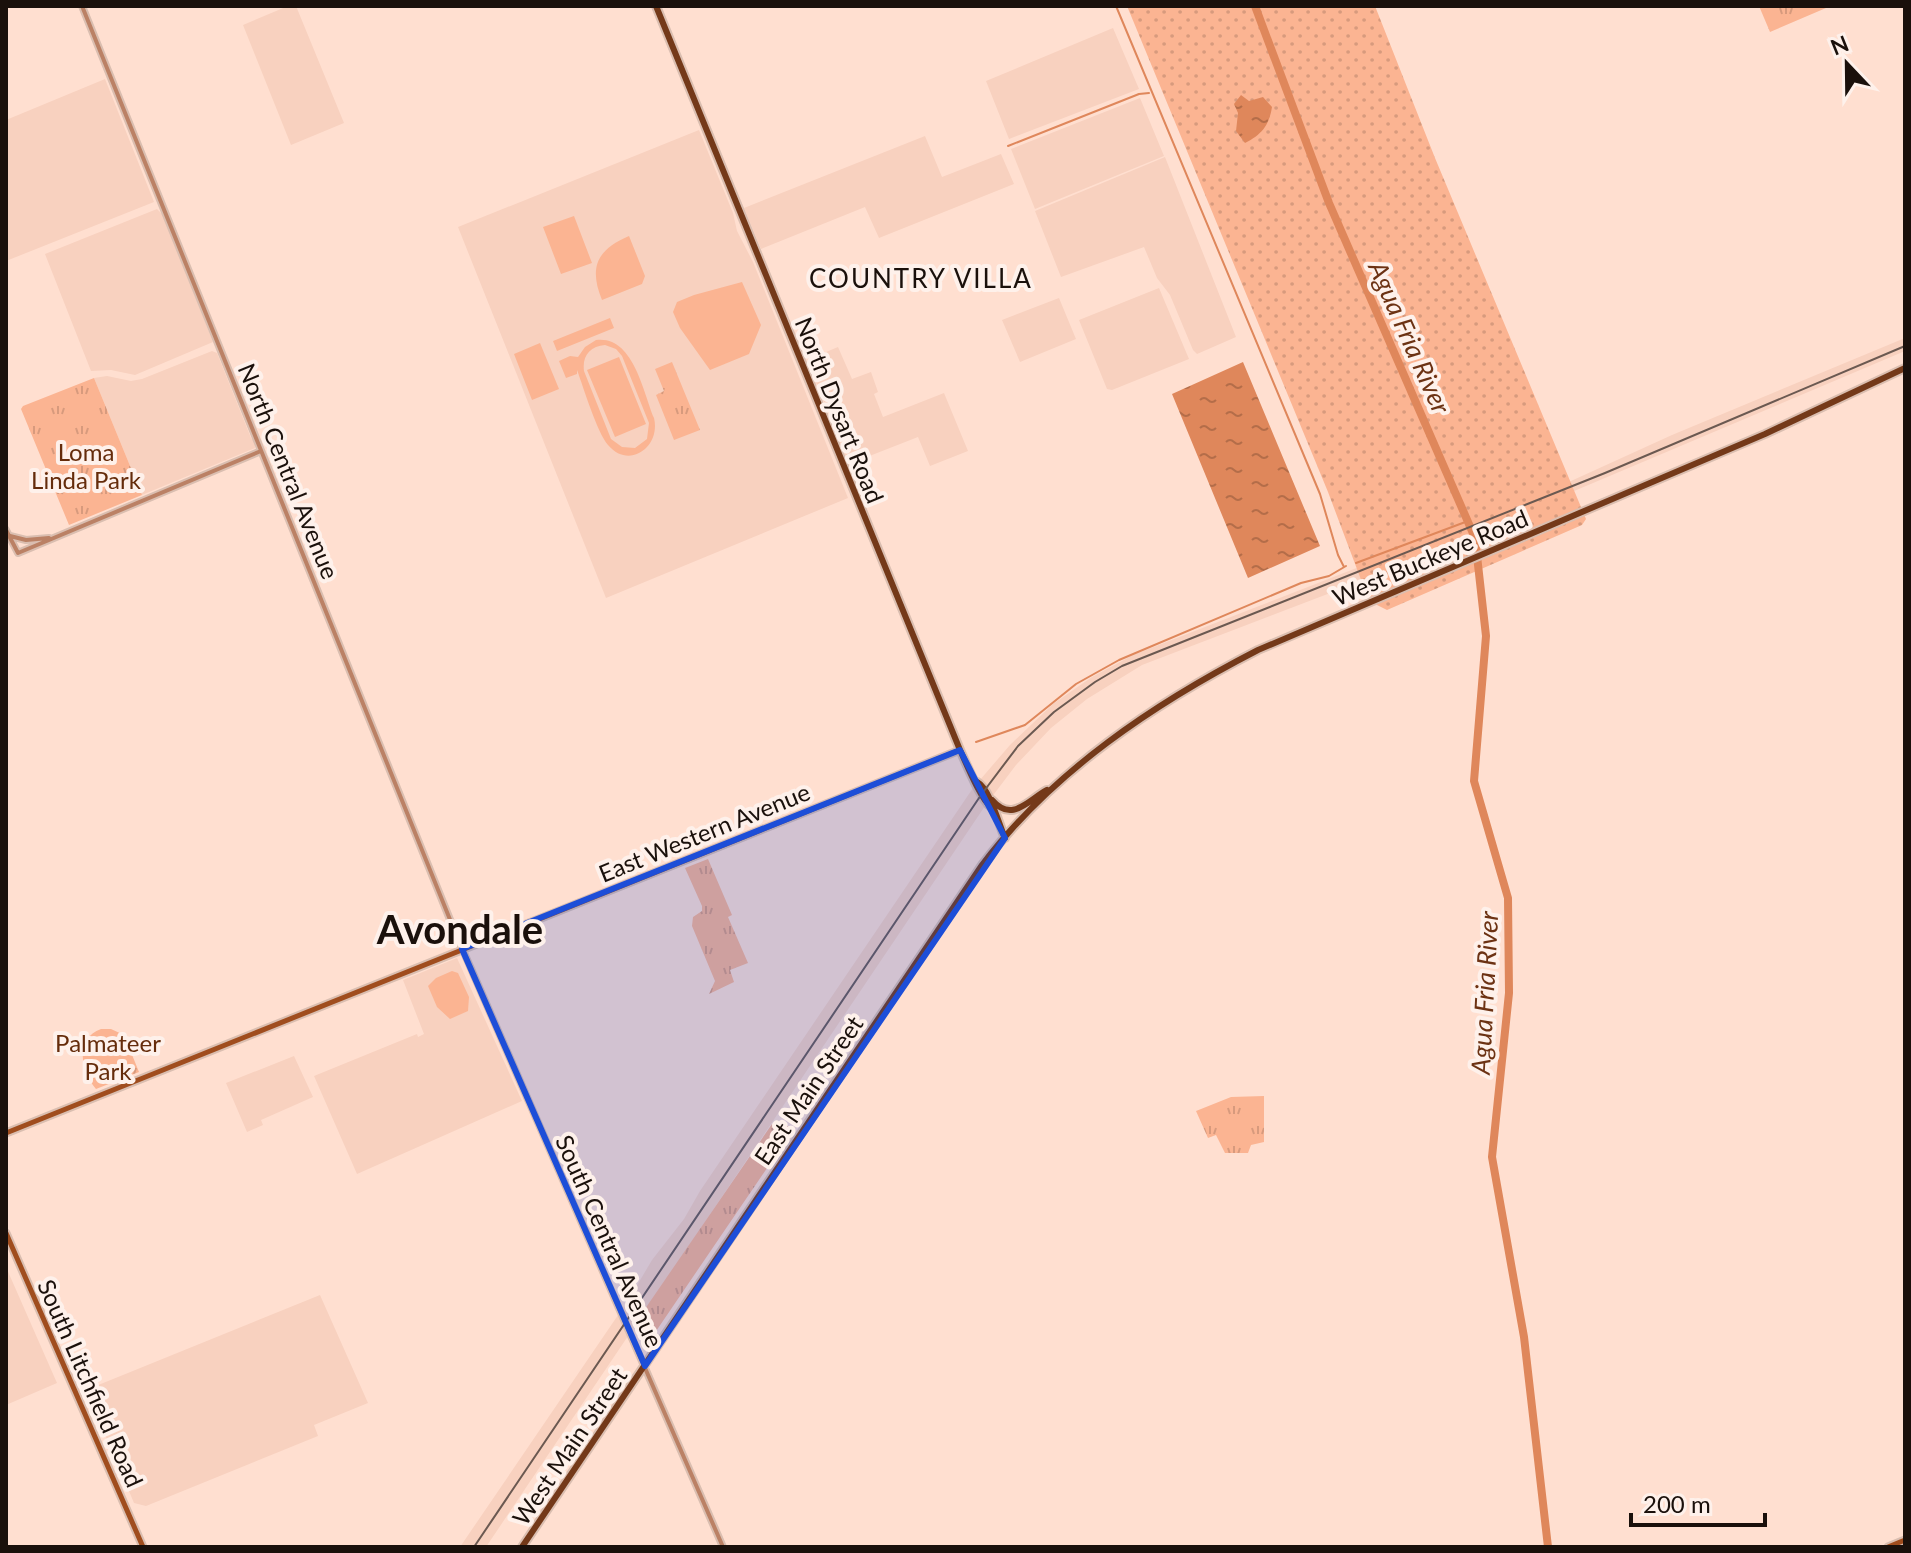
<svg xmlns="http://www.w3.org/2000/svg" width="1911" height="1553" viewBox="0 0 1911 1553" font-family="Lato,sans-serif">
	<defs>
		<pattern id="grass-dots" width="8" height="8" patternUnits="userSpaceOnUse" patternTransform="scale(2)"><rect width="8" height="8" fill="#fbb492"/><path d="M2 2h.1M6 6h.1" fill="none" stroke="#d79a7d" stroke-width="1.8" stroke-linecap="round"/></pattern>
		<pattern id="park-tufts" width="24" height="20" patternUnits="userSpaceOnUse" patternTransform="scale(2)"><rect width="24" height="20" fill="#fbb492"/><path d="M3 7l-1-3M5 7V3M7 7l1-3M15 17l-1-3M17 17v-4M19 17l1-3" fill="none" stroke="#d79a7d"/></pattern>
		<pattern id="water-ripples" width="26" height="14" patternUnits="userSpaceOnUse" patternTransform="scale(2)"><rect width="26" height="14" fill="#df875b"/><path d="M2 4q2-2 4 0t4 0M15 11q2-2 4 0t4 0" fill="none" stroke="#b46d49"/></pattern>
	</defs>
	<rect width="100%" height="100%" fill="#ffdfd0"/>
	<path fill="#f8d1bf" d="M288,6h8l48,117 -53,22 -48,-120z
		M1113,28l26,61 -130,50 -23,-58z
		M105,79l49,123 -148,59v-141z
		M1140,98l24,58 -129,53 -24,-60z
		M699,130l34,83 4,18 16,31 95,236 -242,100 -148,-371z
		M925,136l17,41 59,-23 13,30 -135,54 -14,-31 -104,42 -17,-41z
		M1165,157l71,180 -39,17 -4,-4 -23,-55 -13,-17 -13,-31 -83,30 -26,-66z
		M157,209l6,6 50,127 -78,33 -24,-5 -20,1 -46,-117z
		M1159,288l30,71 -77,31 -5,-1 -28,-69z
		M1059,298l17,41 -56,23 -18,-42z
		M1905,338v13l-546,231 -217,83 -55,34 -36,29 -35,37 -31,41 -499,741h-26l169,-248 23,-39 32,-41 16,-28 273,-403 37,-43 43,-41 39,-27 41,-22 221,-86 217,-88 101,-46z
		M838,347l14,32 19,-7 7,20 -4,2 9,23 61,-24 24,58 -38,15 -12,-29 -69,27 -42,-104z
		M212,351l5,2 34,85 4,3v7l-113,47 -48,-117 13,-2 24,5 11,-2z
		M457,958l65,143 -165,73 -43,-98 103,-42 1,3 6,-3 -21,-54z
		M294,1056l19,41 -52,23 2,5 -16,7 -21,-49z
		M6,1267l51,116 -51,22z
		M320,1295l48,108 -54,22 4,11 -172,70 -12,-3 -48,-113z"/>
	<path fill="url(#grass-dots)" d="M1127,6h248l60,152 151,361 -4,6 -195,85 -18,-9 -41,-109z"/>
	<path fill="url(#park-tufts)" d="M1759,6h66l1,2 -56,24z
		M672,362l28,68 -26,10 -18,-45 8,-4 -9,-22z
		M94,378l48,117 -73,30 -48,-116 2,-3z
		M708,859l24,56 -4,2 20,46 -18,7 4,12 -25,12 6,-13 -23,-55 1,-9 9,-6v-5l-17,-38z
		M101,1029h10l13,6 15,37 -43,17c-15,-17 -22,-50 5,-60z
		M1264,1096v46l-13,3 -3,8h-23l-9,-18 -8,3 -12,-27 35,-14z
		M772,1124l23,3 -145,213 -6,1 -8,-19z"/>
	<path fill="#fbb492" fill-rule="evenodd" d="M574,216l18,47 -31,11 -18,-47z
		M629,236l16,40 -3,8 -40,16c-13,-32 -6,-50 27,-64z
		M742,282l19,43 -12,29 -39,16 -30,-42 -7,-16 4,-10 17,-7z
		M610,318l4,10 -57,23 -4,-10z
		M596,340c37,-5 47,51 58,78 7,29 -25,52 -46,27 -11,-13 -24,-56 -31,-75v4l-11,4 -7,-17 11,-5 8,1 7,-10zM605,345l11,4 6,7 27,67 -2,16 -12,9 -13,-1 -11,-8 -27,-68c-2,-15 6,-25 21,-26z
		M540,343l19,46 -27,11 -18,-46z
		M619,357l27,67 -31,13 -28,-67z
		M452,971l6,2 11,24 -1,14 -18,8 -13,-12 -9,-21 8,-8z"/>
	<path fill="url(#water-ripples)" d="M1241,95l8,6 14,-4 9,10c-3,19 -11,28 -27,36l-9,-12 2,-18 -4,-9z
		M1243,362l77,184 -72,32 -76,-184z"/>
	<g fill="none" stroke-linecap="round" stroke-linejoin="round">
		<path stroke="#df875b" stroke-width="2" d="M1116,6l204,488 18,61 6,12
			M1008,146l131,-52 10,-1
			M1356,563l112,-42
			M976,742l49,-17 51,-41 43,-24 182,-77 28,-7 17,-10"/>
		<path stroke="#df875b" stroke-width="8" d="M1255,6l74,197 146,335 11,98 -12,145 34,117 1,95 -17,164 32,180 24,210"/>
		<defs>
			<path id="tertiary" d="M82,6l373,926 268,615
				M6,530l12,23 243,-102
				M10,536l16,4 23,-2"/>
			<path id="secondary" d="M6,1133l954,-383
				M6,1233l137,314
				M1888,1547l17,-7"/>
			<path id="primary" d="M656,6l304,744c6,13 21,50 31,57
				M977,782c13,7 21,40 28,56
				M992,800c20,23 35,1 55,-10
				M522,1547l460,-682c71,-94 173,-162 276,-215l507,-216 140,-66"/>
		</defs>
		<use href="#tertiary" stroke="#dabeb0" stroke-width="8"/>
		<use href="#secondary" stroke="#dabeb0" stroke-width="9"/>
		<use href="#primary" stroke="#dabeb0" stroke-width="10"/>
		<use href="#tertiary" stroke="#bb8165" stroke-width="4"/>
		<use href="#secondary" stroke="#a04d1e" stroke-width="5"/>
		<use href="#primary" stroke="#743919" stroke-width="6"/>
		<path stroke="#6b5951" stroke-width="2" d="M474,1547l507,-752 37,-49 36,-34 41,-30 27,-16 483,-193 300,-127"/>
	</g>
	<path fill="#1d4ed8" fill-opacity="0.2" stroke="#1d4ed8" stroke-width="6" stroke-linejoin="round" d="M960,750l45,88 -360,528 -183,-417z"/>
	<g text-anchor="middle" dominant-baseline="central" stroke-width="8" stroke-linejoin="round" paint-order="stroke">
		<g font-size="24" fill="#1a100b" stroke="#fef1eb">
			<text transform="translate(840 410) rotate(68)">North Dysart Road</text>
			<text transform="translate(289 471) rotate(68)">North Central Avenue</text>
			<text transform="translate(1430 557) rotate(-23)">West Buckeye Road</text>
			<text transform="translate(704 832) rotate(-22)">East Western Avenue</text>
			<text transform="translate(808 1090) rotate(-56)">East Main Street</text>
			<text transform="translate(610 1241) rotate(66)">South Central Avenue</text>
			<text transform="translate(91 1383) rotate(66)">South Litchfield Road</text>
			<text transform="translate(569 1446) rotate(-56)">West Main Street</text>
		</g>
		<g font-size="24" fill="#652c0b" stroke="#fef1eb">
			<text x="86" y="451">Loma<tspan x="86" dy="28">Linda Park</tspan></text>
			<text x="108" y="1042">Palmateer<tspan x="108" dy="28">Park</tspan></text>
		</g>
		<g font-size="26" letter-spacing="2" fill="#1a100b" stroke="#fef1eb">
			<text x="921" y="278">COUNTRY VILLA</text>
		</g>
		<g font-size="26" font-style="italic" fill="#6c3213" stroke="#fef1eb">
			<text transform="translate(1410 337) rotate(66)">Agua Fria River</text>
			<text transform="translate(1484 993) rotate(-87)">Agua Fria River</text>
		</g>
		<g font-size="40" font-weight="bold" fill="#1a100b" stroke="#fef1eb">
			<text x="460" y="929">Avondale</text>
		</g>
	</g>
	<rect width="1911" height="1553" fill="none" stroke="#1a100b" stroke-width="16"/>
	<g transform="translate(1847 64) rotate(338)" stroke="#fef1eb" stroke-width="6" paint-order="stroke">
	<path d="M0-6L14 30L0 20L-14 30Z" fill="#1a100b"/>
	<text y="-12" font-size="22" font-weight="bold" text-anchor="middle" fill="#1a100b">N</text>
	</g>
	<path d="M1631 1513v12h134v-12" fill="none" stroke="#1a100b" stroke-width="4"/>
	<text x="1643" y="1513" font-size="24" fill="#1a100b" stroke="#fef1eb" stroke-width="6" paint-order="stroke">200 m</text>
</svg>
